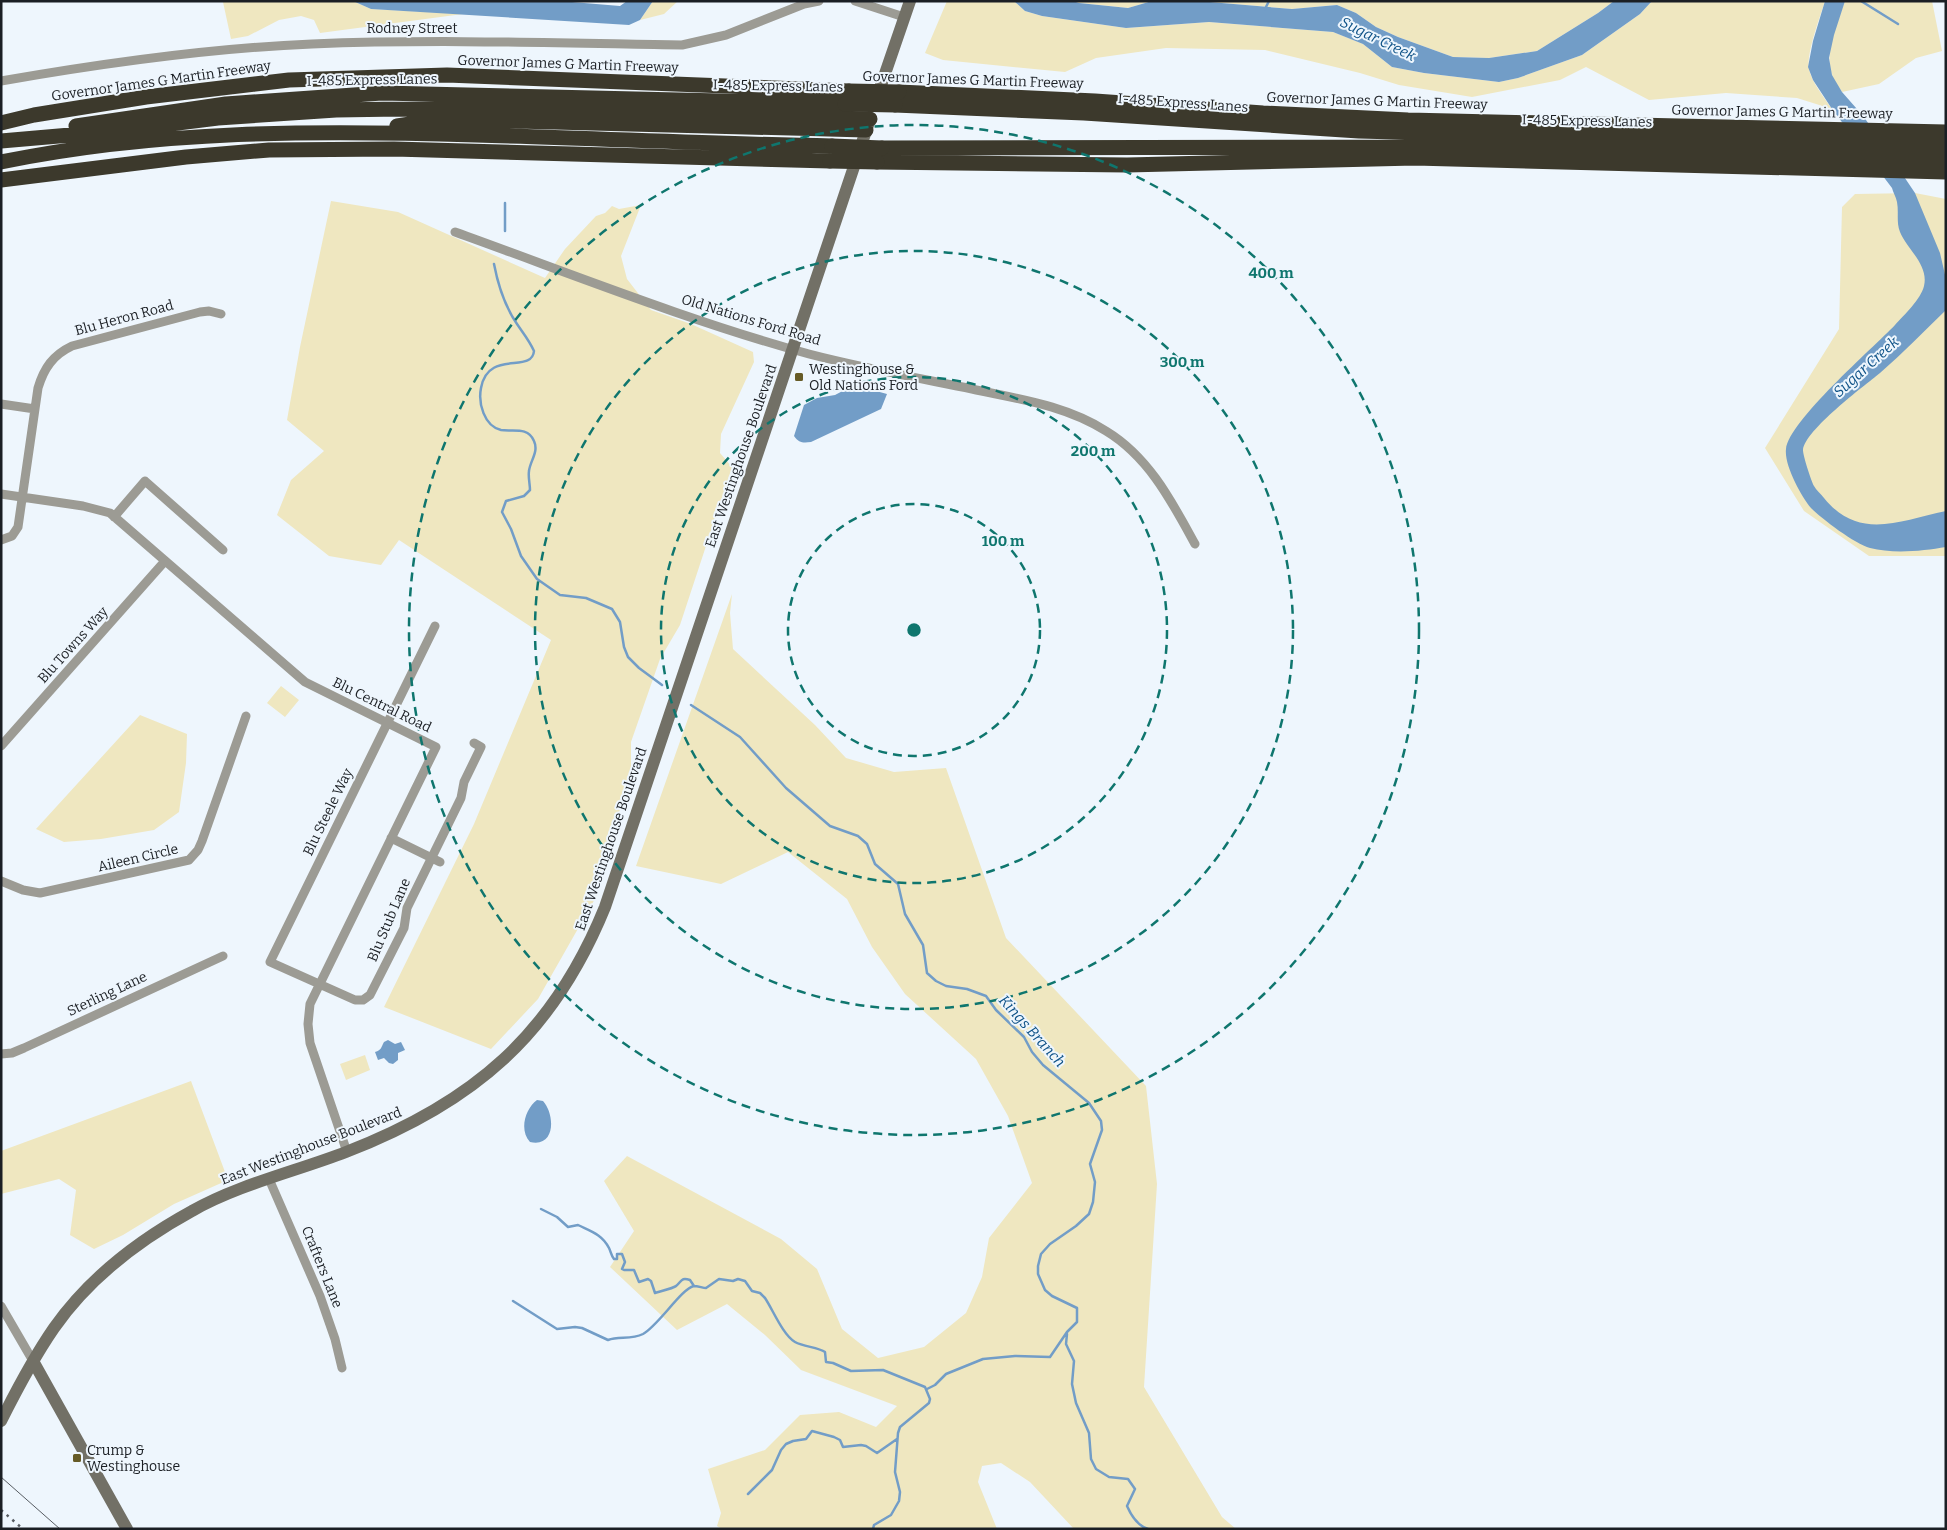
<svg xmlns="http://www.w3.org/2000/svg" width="1947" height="1530" viewBox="0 0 1947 1530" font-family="Bitter,serif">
	<rect width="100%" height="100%" fill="#eef6fd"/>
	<path fill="#efe7c0" d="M225,1h128l18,8 92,5 -143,19 -6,-13 -13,-4 -22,4 -31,16 -17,3 -8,-37z
		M653,1h25l-14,13 -24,6z
		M947,1h67l11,10 17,5 84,12 83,-6 124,10 30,12 29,23 32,6 75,9 19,-4 64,-23 58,-41 12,-13h173c-5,16 -19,53 -16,68 3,14 15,28 23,40l-35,-11 -71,-5 -77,7 -63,-33 -26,13 -88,17 -73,-12 -39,-12 -95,-23 -99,-2 -70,10 -31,14 -122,-12 -18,-7z
		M1073,1h79l-24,7 -49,-5z
		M1198,1h416l-16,12 -61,38 -48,7 -36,-1 -55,-20 -22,-10 -20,-14 -19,-8 -45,4z
		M1845,1h87l10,50 -26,7 -37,26 -37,8c-3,-5 -8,-11 -10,-17 -8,-24 5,-52 13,-74z
		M1915,193l31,6v357h-77l-65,-45 -39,-63 74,-119 3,-122 13,-13z
		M331,201l67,11 147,66 20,-29 31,-33 9,-3 7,-7 7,3 22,-4 -20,51 6,23 24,31 40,14 62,28 1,10 -33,72 -1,19 12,14 -52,158 -20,34 -29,83v27l-35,128 -58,102 -47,50 -107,-42 90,-183 77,-184 -152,-100 -18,25 -52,-9 -52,-41 14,-35 33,-29 -37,-31 13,-73z
		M732,594l-2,19 3,36 82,76 31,33 48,14 52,-4 60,170 140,148 11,98 -13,203 78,130 14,12h-162l-44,-47 -29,-19 -19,3 -4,16 19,47h-275l-5,-3 4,-13 -13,-44 57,-19 35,-35 39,-3 37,15 21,-21 -96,-36 -36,-35 -38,-31 -50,26 -67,-63 24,-36 -30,-50 23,-25 154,83 36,30 25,60 36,29 46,-11 42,-34 16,-36 7,-39 43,-55 -24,-67 -32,-57 -71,-65 -33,-47 -25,-48 -59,-47 -67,32 -85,-18z
		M281,686l18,14 -14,17 -18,-14z
		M140,715l47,19 -1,29 -7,49 -25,18 -53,9 -37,3 -28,-13z
		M365,1055l5,15 -24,10 -6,-16z
		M191,1081l37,99 -54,24 -51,31 -29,14 -24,-14 6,-45 -17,-11 -58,15v-43z"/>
	<path fill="#729dc7" d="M353,1h207l60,5 7,-5h26l-13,19 -11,5 -258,-16z
		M1014,1h59l6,2 49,5 24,-7h46l94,8 45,-4 19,8 20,14 22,10 55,20 36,1 48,-7 61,-38 16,-12h38l-12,13 -58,41 -64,23 -19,4 -75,-9 -32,-6 -29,-23 -30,-12 -124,-10 -83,6 -84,-12 -17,-5z
		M1825,1h20l-11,34 -5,23 3,17 10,17 22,25 51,76 25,60 6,26v31c-22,21 -43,43 -66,63 -16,13 -75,57 -77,77 0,6 8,30 11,36 2,4 7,8 10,12 35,43 75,23 122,13v36c-23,4 -53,7 -76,1 -15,-4 -48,-29 -59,-40 -10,-12 -27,-43 -25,-59 3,-28 86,-100 109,-124 9,-10 26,-26 29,-39 5,-21 -17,-37 -24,-54 -4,-10 -1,-20 -3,-30 -1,-5 -4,-10 -5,-14l-60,-79 -19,-29 -5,-13 5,-26z
		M854,385l33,9 -6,15 -70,33c-8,1 -12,1 -17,-6l10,-31 13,-7 18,-3z
		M388,1040l7,4 6,-2 4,8 -7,3v7l-5,4 -4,-1 -5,-5 -6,2 -3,-8c7,-2 6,-5 9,-10z
		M537,1100l6,1c12,13 13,47 -13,41 -11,-12 -5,-33 7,-42z"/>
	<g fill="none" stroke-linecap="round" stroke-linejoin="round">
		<path stroke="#729dc7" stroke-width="2.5" d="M1861,1l37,23
			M1265,9l4,-8
			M505,231v-28
			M494,264c4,21 10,41 23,60 6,9 12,16 17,27 -2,23 -46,-2 -53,37 -3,15 3,38 20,42 11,2 27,-4 33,11 5,11 -4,20 -5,30 -1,6 1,13 1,19l-6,6 -18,5 -4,11 9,17 10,27 16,23 23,16 26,3 26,11 8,13 4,25 4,10 11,11 23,17
			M691,705l49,32 46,51 44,38 28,10 9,8 8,20 23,20 7,30 18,31 4,28 9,8 10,5 21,3 19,7 10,14 28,27 8,15 11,13 46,38 12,18 1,9 -12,34 5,18 -2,20 -4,12 -13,12 -26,18 -9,10 -3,12v8l7,16 7,6 25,12v14l-10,10 -17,25 -35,-1 -32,3 -37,15 -11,11 -8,4
			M541,1209l16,8 11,10 10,-2c12,6 24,9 31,23 2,4 2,7 5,11h3v-5h5l3,8 -3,7 2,1h10l5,12 9,-3 3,2 4,12c3,-1 19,-5 21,-7 6,-5 5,-9 14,-6l4,6
			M513,1301l44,28 18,-2 7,1 26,12c11,-4 23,0 35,-6 15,-8 39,-46 51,-48 4,0 9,2 12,2l13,-9 14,2 5,-2 7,2 7,10 8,2 5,5c8,12 18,37 30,44 9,5 23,5 30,10l1,10 7,1 18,8 32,-1 42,17 5,12 -1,4 -29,24 -2,6 -3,39 5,20 -1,9 -8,14 -17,10 -1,4
			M1067,1334l-1,10 8,17 -2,23 4,19 13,30 2,26 5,10 13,8 19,2 7,10 -8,17c4,9 11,20 21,23
			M748,1494l24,-24 9,-20 5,-6 7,-3 13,-2 6,-8 22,6 6,3 3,7 18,-2 5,1 11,7 20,-14"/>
		<path stroke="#9c9b94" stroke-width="9" d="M855,1l49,16
			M1,81c103,-18 207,-33 311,-37 123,-5 247,-1 370,1l44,-10 78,-31 15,-3
			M455,232c117,42 234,89 354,122 54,14 109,24 163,35 46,10 93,16 134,42 43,26 66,71 89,113
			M1,404l34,5
			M1,494l82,12 27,7 195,169 131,65 -126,257 -2,20 2,19 37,109
			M114,517l31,-36 78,69
			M1,540l11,-4 6,-9 20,-139c6,-20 15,-33 34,-42l128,-34 9,-1 12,3
			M435,626l-165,336 85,38h8l7,-5 34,-67 3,-20 54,-110 3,-16 17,-35 -7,-4
			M1,746l164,-185
			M391,838l49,24
			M1,881l22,9 17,3 149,-33 9,-10 4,-9 44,-125
			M1,1054l11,-1 12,-5 199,-92
			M269,1179l51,117 15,43 7,29
			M1,1306l32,55"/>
		<path stroke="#727066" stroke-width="12" d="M876,100l34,-99
			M33,1361l94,168
			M1,1421c16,-32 33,-64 53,-93 35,-50 85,-88 138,-117 45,-26 105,-40 154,-59 127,-49 207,-117 259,-245l264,-785"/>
		<path stroke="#3c392c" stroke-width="15" d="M899,92l196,9 168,12 145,7 538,12
			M895,105l189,8 275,18 587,16
			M1,123l33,-8 112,-18 143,-17 158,-5 402,16
			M76,126l150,-22 156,-11 463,11
			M397,126l33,-5h86l350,9
			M1,141l104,-9 113,-14 118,-8 127,-2 407,11
			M882,148l600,-1 464,11
			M1,162c156,-32 317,-32 475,-27 119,3 237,9 356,11
			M877,162l250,3 288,-7 531,14
			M1,180l185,-23 83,-7 125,-1 436,12"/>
		<path stroke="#575c62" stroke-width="1" d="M1,1477l59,52"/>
		<path stroke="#575c62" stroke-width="2.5" stroke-dasharray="2.5 5" stroke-linecap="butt" d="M1,1510l22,19"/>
		<path stroke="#3c392c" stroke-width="15" d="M849,91l50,1
			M845,104l50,1
			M832,146l50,2
			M830,161l47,1"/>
	</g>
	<g fill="none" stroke="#0f766e" stroke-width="2.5" stroke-dasharray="9 6">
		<circle cx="914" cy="630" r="126"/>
		<circle cx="914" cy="630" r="253"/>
		<circle cx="914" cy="630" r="379"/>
		<circle cx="914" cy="630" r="505"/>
	</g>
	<g fill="#665b27" stroke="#eef6fd" stroke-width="2">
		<rect x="794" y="372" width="10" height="10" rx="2.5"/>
		<rect x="72" y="1453" width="10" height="10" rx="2.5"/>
	</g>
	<g text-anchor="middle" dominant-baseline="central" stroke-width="4" stroke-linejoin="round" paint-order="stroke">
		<g font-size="14" fill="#1b1f24" stroke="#eef6fd">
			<text x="412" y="28">Rodney Street</text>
			<text transform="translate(568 64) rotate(2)">Governor James G Martin Freeway</text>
			<text transform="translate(372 80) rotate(-1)">I-485 Express Lanes</text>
			<text transform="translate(973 80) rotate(2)">Governor James G Martin Freeway</text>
			<text transform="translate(161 81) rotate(-8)">Governor James G Martin Freeway</text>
			<text transform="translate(778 86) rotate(1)">I-485 Express Lanes</text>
			<text transform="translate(1377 101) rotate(2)">Governor James G Martin Freeway</text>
			<text transform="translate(1183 103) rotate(4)">I-485 Express Lanes</text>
			<text transform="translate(1782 112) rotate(1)">Governor James G Martin Freeway</text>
			<text transform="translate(1587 121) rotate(1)">I-485 Express Lanes</text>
			<text transform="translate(124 318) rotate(-15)">Blu Heron Road</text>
			<text transform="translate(751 320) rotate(17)">Old Nations Ford Road</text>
			<text transform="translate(741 456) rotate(-71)">East Westinghouse Boulevard</text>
			<text transform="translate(73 645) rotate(-48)">Blu Towns Way</text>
			<text transform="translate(382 705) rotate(26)">Blu Central Road</text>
			<text transform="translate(328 812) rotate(-64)">Blu Steele Way</text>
			<text transform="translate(611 839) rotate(-71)">East Westinghouse Boulevard</text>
			<text transform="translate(138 858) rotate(-13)">Aileen Circle</text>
			<text transform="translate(389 920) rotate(-67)">Blu Stub Lane</text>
			<text transform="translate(107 994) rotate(-25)">Sterling Lane</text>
			<text transform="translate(311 1146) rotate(-21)">East Westinghouse Boulevard</text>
			<text transform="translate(322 1267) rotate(68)">Crafters Lane</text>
		</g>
		<g font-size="14" fill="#1b1f24" stroke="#eef6fd" text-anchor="start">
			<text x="809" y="369">Westinghouse &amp;<tspan x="809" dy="16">Old Nations Ford</tspan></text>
			<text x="87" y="1450">Crump &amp;<tspan x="87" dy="16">Westinghouse</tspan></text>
		</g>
		<g font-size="15" font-style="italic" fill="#0d5186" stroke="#eef6fd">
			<text transform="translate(1378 39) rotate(26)">Sugar Creek</text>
			<text transform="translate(1866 367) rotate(-42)">Sugar Creek</text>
			<text transform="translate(1032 1031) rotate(48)">Kings Branch</text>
		</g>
	</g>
	<circle cx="914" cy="630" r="8" fill="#0f766e" stroke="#eef6fd" stroke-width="2.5"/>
	<g font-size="15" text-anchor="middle" font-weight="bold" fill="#0f766e" stroke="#eef6fd" stroke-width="4" stroke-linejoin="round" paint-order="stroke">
		<text x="1271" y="278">400 m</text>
		<text x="1182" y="367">300 m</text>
		<text x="1093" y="456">200 m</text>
		<text x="1003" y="546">100 m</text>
	</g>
	<rect width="1947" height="1530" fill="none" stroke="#1b1f24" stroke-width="5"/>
</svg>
